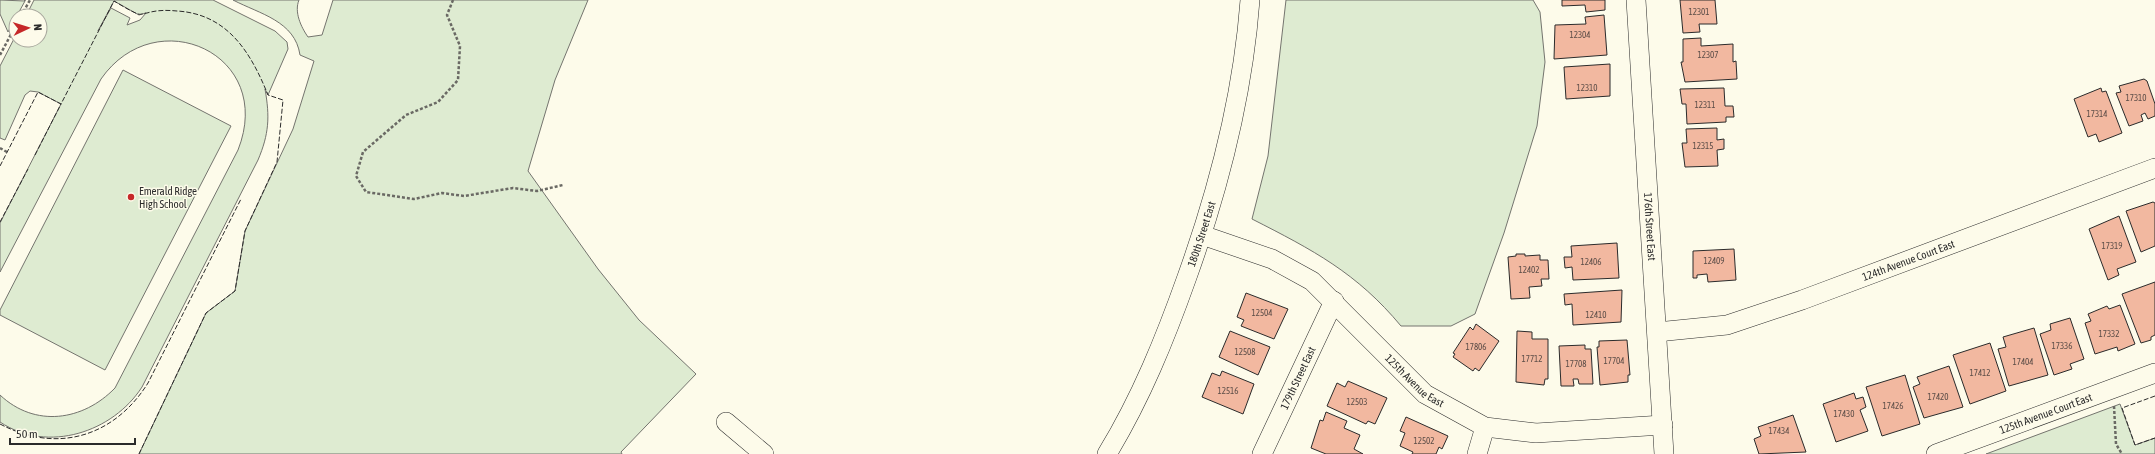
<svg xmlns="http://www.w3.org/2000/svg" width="2155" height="454" viewBox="0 0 2155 454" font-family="'Asap Condensed',sans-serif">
	<rect width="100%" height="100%" fill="#fdfbea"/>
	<path fill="#deebd1" stroke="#74746e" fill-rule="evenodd" d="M0,0l25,1 -17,31 -8,-18z
		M34,0h179l62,31 12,11 1,7 -20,46 -3,-6c5,28 4,45 -7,71l-116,227c-29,45 -94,67 -142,35v-27c35,33 83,26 115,-7l123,-238c38,-96 -82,-150 -137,-71l-101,193v-49l61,-119 -23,-12 -8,-1 -5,4 -20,45 -5,-2v-72l16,-31v5h24v-24h-14zM114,1l25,14 7,-2 -6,7 -13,5 3,-7 -19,-10 -13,23z
		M233,0h66c-5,12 2,27 9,37l14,-2 11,-35h255l-33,80 -27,91 70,98 41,51 57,54 -75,78 1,2h-483l67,-141 29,-22 10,-60 48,-102 21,-68 -14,-6c-5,-34 -40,-41 -67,-55z
		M1286,0h247l7,12 5,50 -8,64 -33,107 -29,81 -24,12h-50c-44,-53 -88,-76 -149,-107l16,-63z
		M123,70l108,56 -126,244 -105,-55v-5z
		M2120,404l15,41 20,-7v16h-169z"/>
	<path fill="#f2b8a0" stroke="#2b2b2b" d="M1562,0h43v10l-19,2 -1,-7 -23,1z
		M1680,0h35l2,24h-18l1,8 -17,1z
		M1604,15l3,40 -53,4 1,-34 31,-1 -1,-7z
		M1701,38v8l32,-2v18l3,-1 1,18 -52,3 -4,-20h2v-23z
		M1610,64v32l-44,3 -2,-32z
		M2144,79l3,2 8,23v12l-7,3 -3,-6 -4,2 2,6 -14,5 -13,-33 5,-1 -2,-6z
		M1724,88l1,18h8l1,11h-8v5l-39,2 -1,-20h-4l-2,-15z
		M2101,88l1,4 4,-1 16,42 -23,9 -3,-8 -8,3 -14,-38z
		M1717,128v12l7,-1v10l-7,1 1,16 -33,1 -3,-24h5l-1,-14z
		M2153,202l2,1v43l-14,6 -15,-41z
		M2119,216l17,46 -19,7 2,6 -11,5 -19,-51z
		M1617,243l2,35 -46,2 -1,-13 -7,1 -1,-11h8l-1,-11z
		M1734,249l2,31 -28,2 -1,-8 -10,1v3h-4v-27z
		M1516,254h9v2l15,-1v5h8l1,19h-8l1,7 -13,1 1,11 -19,1 -3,-42 8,-1z
		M2155,282v53l-4,2v3l-10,3 -19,-49z
		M1622,290l-1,32 -48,3 -1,-21 -7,1 -1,-11z
		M1246,293l42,16 -14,30 -33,-13 3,-6 -7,-3z
		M2120,305l15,39 -17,7 -1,-4 -22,7 -10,-31 6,-2 -3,-7 19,-8 2,3z
		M2070,318l14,41 -14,5 2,5 -18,6 -14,-41 11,-4 -1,-6z
		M1476,324l23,17 -20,30 -4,-3 -2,3 -20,-14 2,-3 -2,-1 17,-26 3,3z
		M2034,328l14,47 -39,11 -11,-37 8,-2 -3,-10z
		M1230,331l40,16 -12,28 -39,-18z
		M1517,331l15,1v7h16v40h-3l-1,6 -28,-3z
		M1627,340l3,35h-2v7l-28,3 -3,-38h2v-6z
		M1990,343l16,48 -36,13 -17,-49z
		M1585,345v4h6l2,35h-14l-1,-5h-5l1,7h-13l-2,-40z
		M1949,366l14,41 -39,11 -11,-31 7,-3 -3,-7z
		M1222,371l32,13 -11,30 -41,-17 10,-24 8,3z
		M1905,375l15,49 -38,12 -16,-49z
		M1348,381l39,17 -12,26 -7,-3 -2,3 -39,-18 10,-23 8,4z
		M1854,393l2,6 7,-2 3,10 -6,3 8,21 -32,11 -13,-38z
		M1326,412l21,9 -3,7 16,7 -6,14 9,5h-37l-15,-6 9,-28 3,1z
		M1793,415l13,37 -47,2 -5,-15 7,-3 -3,-9z
		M1406,417l42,19 -6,13 -3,-2 -3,7h-24l1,-2 -13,-6 5,-13 -5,-2z"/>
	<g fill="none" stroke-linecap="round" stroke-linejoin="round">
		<defs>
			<g id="minor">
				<path id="s1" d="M1636,0l28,454"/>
				<path id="s2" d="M1202,235l70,24 40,22 113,113 60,33 51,6 127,-8"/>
				<path id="s3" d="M1657,332l70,-7 75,-25 353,-132"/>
				<path d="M726,422l38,32"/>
				<path id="s4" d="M1107,454c34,-56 58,-115 80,-177 32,-89 56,-182 63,-277"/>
				<path id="s5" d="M1262,454l72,-153"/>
				<path d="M1477,454l8,-27"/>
				<path id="s6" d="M1936,454l219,-81"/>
			</g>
		</defs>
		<use href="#minor" stroke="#2b2b2b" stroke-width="20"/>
		<path stroke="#6a6964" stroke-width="2.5" stroke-dasharray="3 2" stroke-linecap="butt" d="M453,0l-6,15 13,31 -2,34 -20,22 -32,13 -43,37 -7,24 10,16 48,7 28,-6 22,3 49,-8 24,3 26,-6
			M21,16l9,-16
			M0,55l16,-30
			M0,148l7,4
			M2114,406l2,38 6,10"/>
		<use href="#minor" stroke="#fdfbea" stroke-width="19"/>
		<path stroke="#2b2b2b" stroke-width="1" stroke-dasharray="5 2" stroke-linecap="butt" d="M24,0h2
			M35,155l26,-51
			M0,166l38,-74 23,12 53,-103c7,4 16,10 24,13 3,1 6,-1 9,-1 10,-3 20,-3 30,-2 51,3 74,42 91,84l15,5 -6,62 -32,69 -10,60 -29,22 -67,141
			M0,222l28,-53
			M2155,396l-33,12 13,37 20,-7
			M0,424c57,30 114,13 148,-41l93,-184"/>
	</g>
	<circle fill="#c62828" stroke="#fdfbea" stroke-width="1.5" cx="131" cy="197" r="4"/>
	<g text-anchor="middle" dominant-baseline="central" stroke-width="3" stroke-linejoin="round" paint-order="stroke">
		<g font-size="9" fill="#5d4e48">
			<text x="1699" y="12">12301</text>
			<text x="1580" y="35">12304</text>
			<text x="1708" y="55">12307</text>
			<text x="1587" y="88">12310</text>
			<text x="2136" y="98">17310</text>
			<text x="1705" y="105">12311</text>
			<text x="2097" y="114">17314</text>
			<text x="1703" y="146">12315</text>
			<text x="2112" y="246">17319</text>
			<text x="1714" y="261">12409</text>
			<text x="1591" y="262">12406</text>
			<text x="1529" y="270">12402</text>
			<text x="1262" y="313">12504</text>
			<text x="1596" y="315">12410</text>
			<text x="2109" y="334">17332</text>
			<text x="2062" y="346">17336</text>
			<text x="1476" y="347">17806</text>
			<text x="1245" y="352">12508</text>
			<text x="1532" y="359">17712</text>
			<text x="1614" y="361">17704</text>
			<text x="2023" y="362">17404</text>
			<text x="1576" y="364">17708</text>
			<text x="1980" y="373">17412</text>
			<text x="1228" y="391">12516</text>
			<text x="1938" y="397">17420</text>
			<text x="1357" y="402">12503</text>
			<text x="1893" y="406">17426</text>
			<text x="1844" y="414">17430</text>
			<text x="1779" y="431">17434</text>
			<text x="1424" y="441">12502</text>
		</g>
		<g font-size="11" fill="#2b2b2b" stroke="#fdfbea" text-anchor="start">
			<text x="139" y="191">Emerald Ridge<tspan x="139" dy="13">High School</tspan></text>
		</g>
		<g font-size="11" fill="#2b2b2b" stroke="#fdfbea">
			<text stroke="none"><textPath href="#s1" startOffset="227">176th Street East</textPath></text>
			<text stroke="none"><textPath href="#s4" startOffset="240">180th Street East</textPath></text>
			<text stroke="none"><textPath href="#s3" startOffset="263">124th Avenue Court East</textPath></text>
			<text stroke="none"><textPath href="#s5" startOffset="84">179th Street East</textPath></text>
			<text stroke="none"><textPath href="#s2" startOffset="263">125th Avenue East</textPath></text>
			<text stroke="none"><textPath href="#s6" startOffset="117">125th Avenue Court East</textPath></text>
		</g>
	</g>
	<g transform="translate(28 28) rotate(86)"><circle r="19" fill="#fdfbea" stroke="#a9a89e"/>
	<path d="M0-3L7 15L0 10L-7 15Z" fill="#c62828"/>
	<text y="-6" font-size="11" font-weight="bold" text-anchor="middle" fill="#2b2b2b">N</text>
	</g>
	<path d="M10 438v6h125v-6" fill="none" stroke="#2b2b2b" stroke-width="2"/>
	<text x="16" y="438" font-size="12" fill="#2b2b2b" stroke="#fdfbea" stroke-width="3" paint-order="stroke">50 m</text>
</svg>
